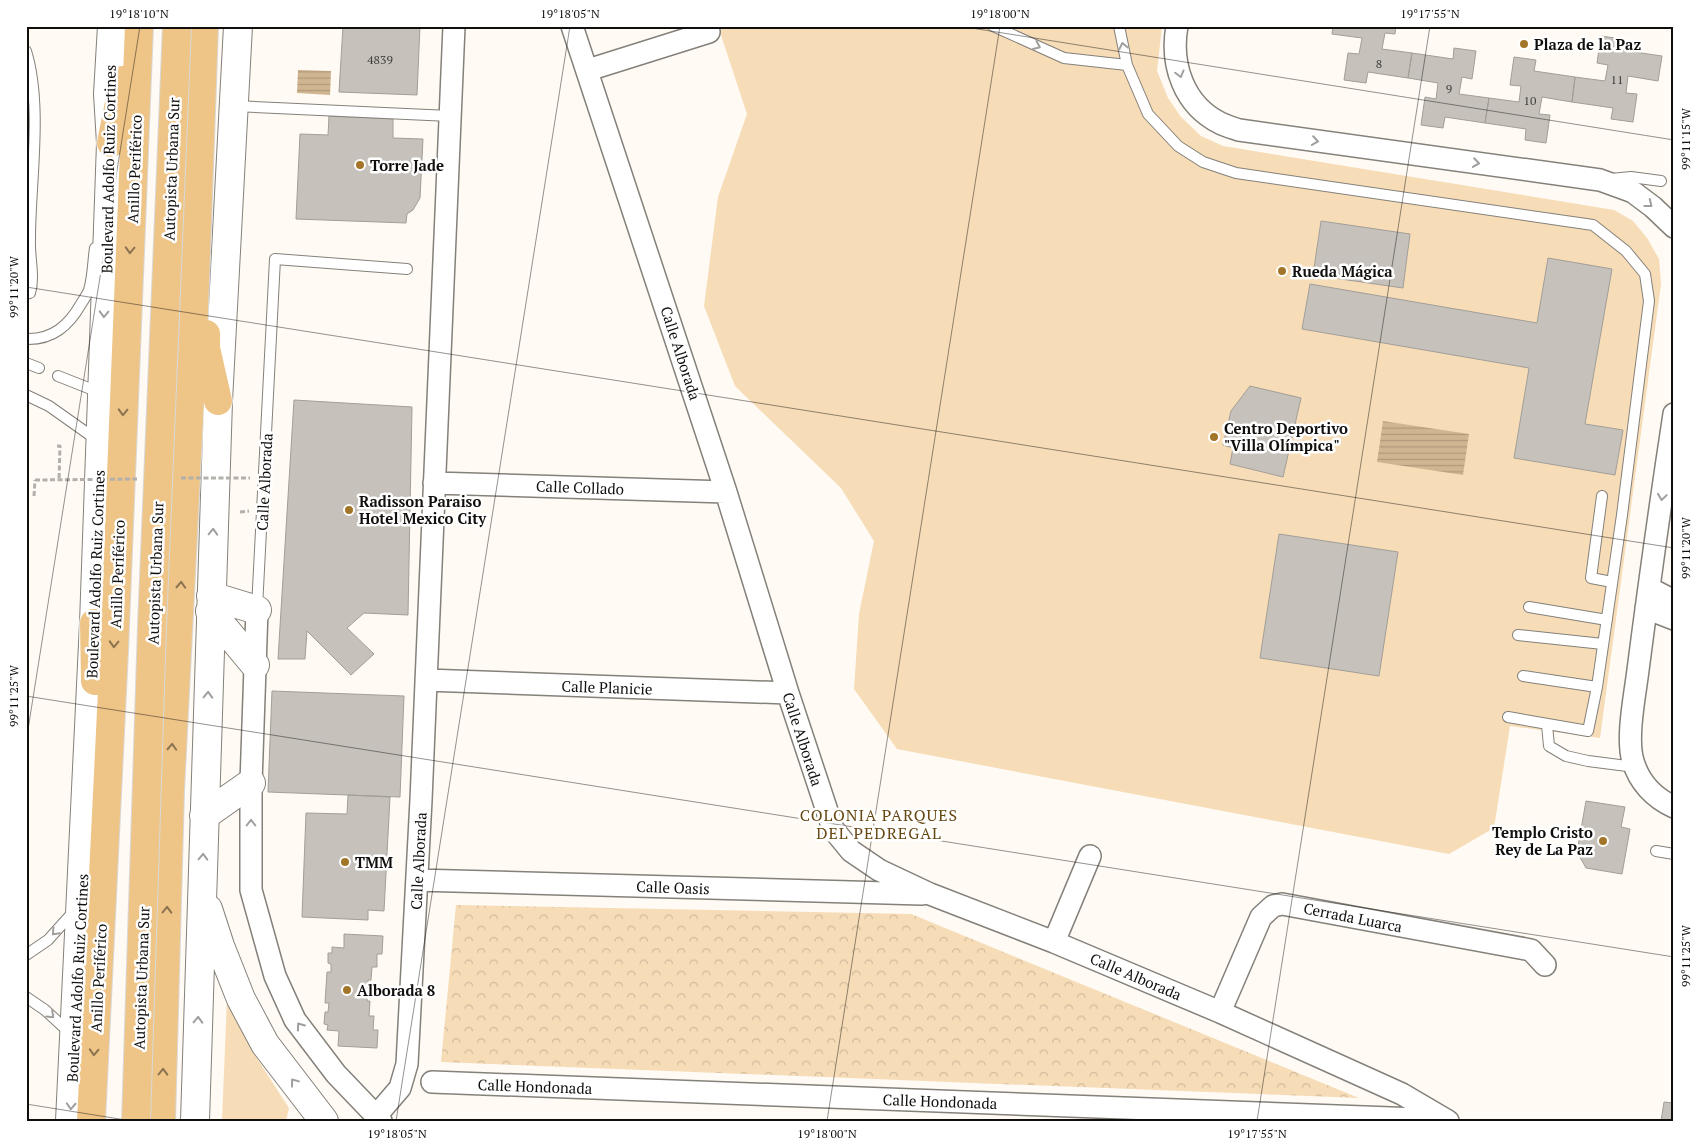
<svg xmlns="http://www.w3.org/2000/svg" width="1700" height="1147" viewBox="0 0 1700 1147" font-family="'PT Serif',serif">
	<defs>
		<pattern id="forest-crowns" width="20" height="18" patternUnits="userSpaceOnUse" patternTransform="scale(1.25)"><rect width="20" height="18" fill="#f6dcb7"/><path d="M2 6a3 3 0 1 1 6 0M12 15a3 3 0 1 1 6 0" fill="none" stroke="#d2bc9c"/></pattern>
		<pattern id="water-rules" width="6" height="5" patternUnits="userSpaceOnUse" patternTransform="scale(1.25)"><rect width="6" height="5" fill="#cfb590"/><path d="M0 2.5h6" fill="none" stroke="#b19a7b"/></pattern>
	</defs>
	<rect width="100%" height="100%" fill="#fffaf3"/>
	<path fill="#f6dcb7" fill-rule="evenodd" d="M718,26h444l-5,45 11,27 13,19 20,19 22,10 391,64 19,11 14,17 12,21 2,25 -61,454 -90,-12 -16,102 -45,26 -552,-105 -43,-60 5,-75 15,-73 -33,-53 -106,-102 -31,-80 14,-109 29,-83zM1321,222l89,12 -7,54 -90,-13z
		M227,999l25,52 37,57 -3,13h-64z"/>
	<path fill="url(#forest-crowns)" d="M456,905l455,9 448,184 -918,-36z"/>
	<path fill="url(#water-rules)" d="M298,70l33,1 -1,24 -33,-2z
		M1383,421l86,13 -6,41 -86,-13z"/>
	<path fill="#c6c2bb" stroke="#a29e98" d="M343,26h77l-3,69 -78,-3z
		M1333,26h63l-1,8 -10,-1 -3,16 30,4 -4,25 -40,-6 -2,11 -22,-3 4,-27 11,1 3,-16 -30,-4z
		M1601,36l21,3 -1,11 41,6 -4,25 -30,-5 -2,17 11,1 -4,28 -22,-3 2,-11 -41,-6 3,-25 30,4 3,-16 -11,-2z
		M1454,48l22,3 -4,28 -10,-2 -3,17 30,4 -4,25 -40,-6 -2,11 -22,-3 4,-28 11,2 2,-16 -30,-5 4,-25 41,6z
		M1514,57l22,3 -2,11 41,6 -3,25 -30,-5 -3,17 11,1 -4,28 -21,-3 1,-11 -41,-6 4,-25 30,4 2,-16 -11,-1z
		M329,116l64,3v19l30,1 -3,59 -7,12 -6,4 -1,9 -110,-4 4,-85 28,1z
		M1321,221l89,13 -7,54 -90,-13z
		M1548,258l64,11 -27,155 38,6 -8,45 -101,-17 15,-90 -227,-39 8,-45 227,39z
		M1250,386l51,12 -18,79 -53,-13 3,-16 -10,-3 8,-34z
		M294,400l118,7 -4,208 -44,-2 -17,15 27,26 -23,21 -44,-44 -2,28h-27z
		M1279,534l119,18 -19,124 -119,-18z
		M272,691l132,5 -4,101 -132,-5z
		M348,795l42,2 -6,114 -16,-1v10l-66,-3 4,-104 41,1z
		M1586,801l39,6 -4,20 9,2 -8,45 -36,-6 -9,-16z
		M344,934l39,2 -1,18h-5v13h-5l-1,13h-3l-1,21h3l-1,15h5l-1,14h5l-1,18 -39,-2 1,-15 -12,-1 1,-5 -4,-1 1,-12h3l1,-9h-4l2,-31h4v-8l-3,-1v-10h4v-6l12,1z
		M1664,1102l10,1v18h-13z"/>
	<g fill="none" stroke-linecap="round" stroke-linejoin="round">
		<defs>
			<path id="service" d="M993,26l71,32 63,7
				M1119,26l8,39 21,49 30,32 25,16 33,11 357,52 33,26 19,23 4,27 -27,214 -25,172 -9,44 -80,-14
				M26,51c17,55 4,131 4,188 -1,18 5,37 0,54l-4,1
				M235,106l215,10
				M1611,179l20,-2 30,4
				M26,339c27,1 43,-14 55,-35 3,-5 6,-9 8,-14 4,-13 4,-29 6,-42
				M26,363l13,5
				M58,376l43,17
				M26,395l23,11 48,34
				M1602,496l-11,82 21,4
				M1529,607l78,13
				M257,608l18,-349 132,10
				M1518,635l85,9
				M1523,676l74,11
				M1547,725l2,21 17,10 22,5 47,6
				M1656,851l18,3
				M26,955l22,-15 27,-30
				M26,997l19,13 25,23"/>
			<path id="minor" d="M572,26l154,466 62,201 45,136 18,22 28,19 51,24 124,48 166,70 182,82 46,27
				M1177,26c-7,39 7,79 43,97 6,3 13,5 19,7l361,50 33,12 20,15 21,20
				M588,70l121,-38
				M1674,414c-13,85 -25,171 -36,256 -3,25 -12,68 -5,91 6,21 21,37 41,46
				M434,483l292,9
				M1649,588l25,13
				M1646,608l28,11
				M257,610l-6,173v107l24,86 20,44 41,54 45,47
				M426,680l362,13
				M417,880l505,14
				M1054,942l36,-86
				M1220,1012l41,-95 12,-11 9,-2 249,46 14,15
				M432,1082l1013,38
				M376,1116l24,-28 7,-24 14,-264 33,-774"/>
			<path id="secondary" d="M211,596l46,14
				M210,611l45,54
				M204,816l47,-33
				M208,909l12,37 21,53 24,45 59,77
				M70,1121l24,-498 17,-480 -3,-49 4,-68
				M195,1121l23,-720 20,-375"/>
			<path id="motorway" d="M111,143l8,-40 3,-23
				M206,334v14l12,53
				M94,623l1,58
				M91,1121l23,-471 25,-624
				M161,1121l9,-331 23,-452 11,-312"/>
		</defs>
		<use href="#service" stroke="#84807a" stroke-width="12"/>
		<use href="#minor" stroke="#84807a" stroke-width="24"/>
		<use href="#secondary" stroke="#84807a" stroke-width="30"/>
		<use href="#motorway" stroke="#d9d9d8" stroke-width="30"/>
		<path stroke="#b3afaa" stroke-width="3" stroke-dasharray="5 2.5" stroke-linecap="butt" d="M57,446h3l-1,34
			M34,496l1,-16
			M240,512l9,-1"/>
		<use href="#service" stroke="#fff" stroke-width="10"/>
		<use href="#minor" stroke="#fff" stroke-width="21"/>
		<use href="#secondary" stroke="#fff" stroke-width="28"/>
		<use href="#motorway" stroke="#eec487" stroke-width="28"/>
		<defs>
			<path id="motorway-bridge" d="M136,1121l16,-495 25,-600"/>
		</defs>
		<use href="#motorway-bridge" stroke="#d9d9d8" stroke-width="30" stroke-linecap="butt"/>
		<path stroke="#b3afaa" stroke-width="3" stroke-dasharray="5 2.5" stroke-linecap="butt" d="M181,478h69
			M35,480l102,-1"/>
		<use href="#motorway-bridge" stroke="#eec487" stroke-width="28"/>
	</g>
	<defs><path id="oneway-chevron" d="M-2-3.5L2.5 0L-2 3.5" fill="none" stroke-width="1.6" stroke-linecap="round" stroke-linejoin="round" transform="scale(1.25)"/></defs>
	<g stroke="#a09f9e">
		<use href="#oneway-chevron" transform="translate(1037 46) rotate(24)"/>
		<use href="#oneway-chevron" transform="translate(1123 46) rotate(-102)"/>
		<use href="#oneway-chevron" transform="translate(1180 74) rotate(75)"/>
		<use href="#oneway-chevron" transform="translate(1315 141) rotate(8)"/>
		<use href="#oneway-chevron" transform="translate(1476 163) rotate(8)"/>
		<use href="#oneway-chevron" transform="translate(1649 204) rotate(38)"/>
		<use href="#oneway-chevron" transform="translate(104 314) rotate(92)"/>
		<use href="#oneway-chevron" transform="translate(1662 497) rotate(98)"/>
		<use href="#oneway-chevron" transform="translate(213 532) rotate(-88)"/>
		<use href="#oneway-chevron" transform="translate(208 695) rotate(-88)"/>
		<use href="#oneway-chevron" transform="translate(251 823) rotate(-90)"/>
		<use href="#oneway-chevron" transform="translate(203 857) rotate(-88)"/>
		<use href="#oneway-chevron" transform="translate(55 932) rotate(133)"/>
		<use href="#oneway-chevron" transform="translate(51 1015) rotate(43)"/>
		<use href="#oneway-chevron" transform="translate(198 1020) rotate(-88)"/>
		<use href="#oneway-chevron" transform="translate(300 1026) rotate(-126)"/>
		<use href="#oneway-chevron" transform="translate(294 1082) rotate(-127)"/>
		<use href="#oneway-chevron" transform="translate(71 1106) rotate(93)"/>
	</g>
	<g stroke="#8b7350">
		<use href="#oneway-chevron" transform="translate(130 250) rotate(92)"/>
		<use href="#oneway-chevron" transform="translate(123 412) rotate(92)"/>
		<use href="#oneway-chevron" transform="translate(181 585) rotate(-87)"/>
		<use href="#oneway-chevron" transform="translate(114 644) rotate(92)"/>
		<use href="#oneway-chevron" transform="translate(172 747) rotate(-87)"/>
		<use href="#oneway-chevron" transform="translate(167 910) rotate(-89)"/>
		<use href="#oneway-chevron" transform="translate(94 1052) rotate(93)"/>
		<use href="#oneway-chevron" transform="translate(163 1072) rotate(-89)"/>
	</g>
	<path fill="none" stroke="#110f0d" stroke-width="1" stroke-opacity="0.45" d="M959,26l715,114M26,287l1648,261M26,696l1648,261M26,742l114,-716M26,1104l106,17M396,1121l174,-1095M827,1121l173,-1095M1257,1121l173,-1095"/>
	<g fill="#a37528" stroke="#fff" stroke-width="2">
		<circle cx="1524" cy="44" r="5"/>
		<circle cx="360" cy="165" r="5"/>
		<circle cx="1282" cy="271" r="5"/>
		<circle cx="1214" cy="437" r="5"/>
		<circle cx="349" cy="510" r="5"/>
		<circle cx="1603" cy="841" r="5"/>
		<circle cx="345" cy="862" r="5"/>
		<circle cx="347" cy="990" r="5"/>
	</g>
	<g text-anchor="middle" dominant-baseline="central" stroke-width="5" stroke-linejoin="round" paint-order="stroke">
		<g font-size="12" fill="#3e3c38">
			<text x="380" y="59">4839</text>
			<text x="1379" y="63">8</text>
			<text x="1617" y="79">11</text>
			<text x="1449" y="88">9</text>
			<text x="1530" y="100">10</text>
		</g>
		<g font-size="15" font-weight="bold" fill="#110f0d" stroke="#fff" text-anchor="start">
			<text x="1534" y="44">Plaza de la Paz</text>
			<text x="370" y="165">Torre Jade</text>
			<text x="1292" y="271">Rueda Mágica</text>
			<text x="1224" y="428">Centro Deportivo<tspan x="1224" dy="17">"Villa Olímpica"</tspan></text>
			<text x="359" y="501">Radisson Paraiso<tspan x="359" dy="17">Hotel Mexico City</tspan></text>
			<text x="1593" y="832" text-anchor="end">Templo Cristo<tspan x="1593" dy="17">Rey de La Paz</tspan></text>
			<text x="355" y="862">TMM</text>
			<text x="357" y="990">Alborada 8</text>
		</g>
		<g font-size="15" fill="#110f0d" stroke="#fff">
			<text transform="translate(108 169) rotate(-89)">Boulevard Adolfo Ruiz Cortines</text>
			<text transform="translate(134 169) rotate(-88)">Anillo Periférico</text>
			<text transform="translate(171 169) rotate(-88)">Autopista Urbana Sur</text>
			<text transform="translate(681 353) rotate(72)">Calle Alborada</text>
			<text transform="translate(264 482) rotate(-87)">Calle Alborada</text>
			<text transform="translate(580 487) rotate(2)">Calle Collado</text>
			<text transform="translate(155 573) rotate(-88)">Autopista Urbana Sur</text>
			<text transform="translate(95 574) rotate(-88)">Boulevard Adolfo Ruiz Cortines</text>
			<text transform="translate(117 574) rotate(-88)">Anillo Periférico</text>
			<text transform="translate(607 687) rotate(2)">Calle Planicie</text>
			<text transform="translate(803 739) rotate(72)">Calle Alborada</text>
			<text transform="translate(418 861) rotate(-87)">Calle Alborada</text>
			<text transform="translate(673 887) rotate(2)">Calle Oasis</text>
			<text transform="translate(1353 917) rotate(11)">Cerrada Luarca</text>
			<text transform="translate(1136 976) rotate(23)">Calle Alborada</text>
			<text transform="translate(77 978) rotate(-87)">Boulevard Adolfo Ruiz Cortines</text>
			<text transform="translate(98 978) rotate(-87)">Anillo Periférico</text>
			<text transform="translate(141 978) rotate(-88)">Autopista Urbana Sur</text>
			<text transform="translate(535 1086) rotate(2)">Calle Hondonada</text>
			<text transform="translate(940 1101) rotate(2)">Calle Hondonada</text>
		</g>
		<g font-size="16" letter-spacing="1" fill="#674711" stroke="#fff">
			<text x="879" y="815">COLONIA PARQUES<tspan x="879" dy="18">DEL PEDREGAL</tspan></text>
		</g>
	</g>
	<rect width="1700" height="1147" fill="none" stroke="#ffffff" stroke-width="55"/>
	<rect x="28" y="28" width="1644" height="1092" fill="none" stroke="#110f0d" stroke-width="2"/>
	<g font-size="12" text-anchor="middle" fill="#110f0d">
		<text x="139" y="18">19°18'10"N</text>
		<text x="570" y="18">19°18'05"N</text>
		<text x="1000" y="18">19°18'00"N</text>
		<text x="1430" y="18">19°17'55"N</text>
		<text transform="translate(1686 139) rotate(-90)" y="4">99°11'15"W</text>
		<text transform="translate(14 287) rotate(-90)" y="4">99°11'20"W</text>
		<text transform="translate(1686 548) rotate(-90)" y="4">99°11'20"W</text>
		<text transform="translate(14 696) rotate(-90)" y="4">99°11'25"W</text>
		<text transform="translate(1686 956) rotate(-90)" y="4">99°11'25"W</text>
		<text x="397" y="1138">19°18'05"N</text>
		<text x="827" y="1138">19°18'00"N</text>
		<text x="1257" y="1138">19°17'55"N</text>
	</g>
</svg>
